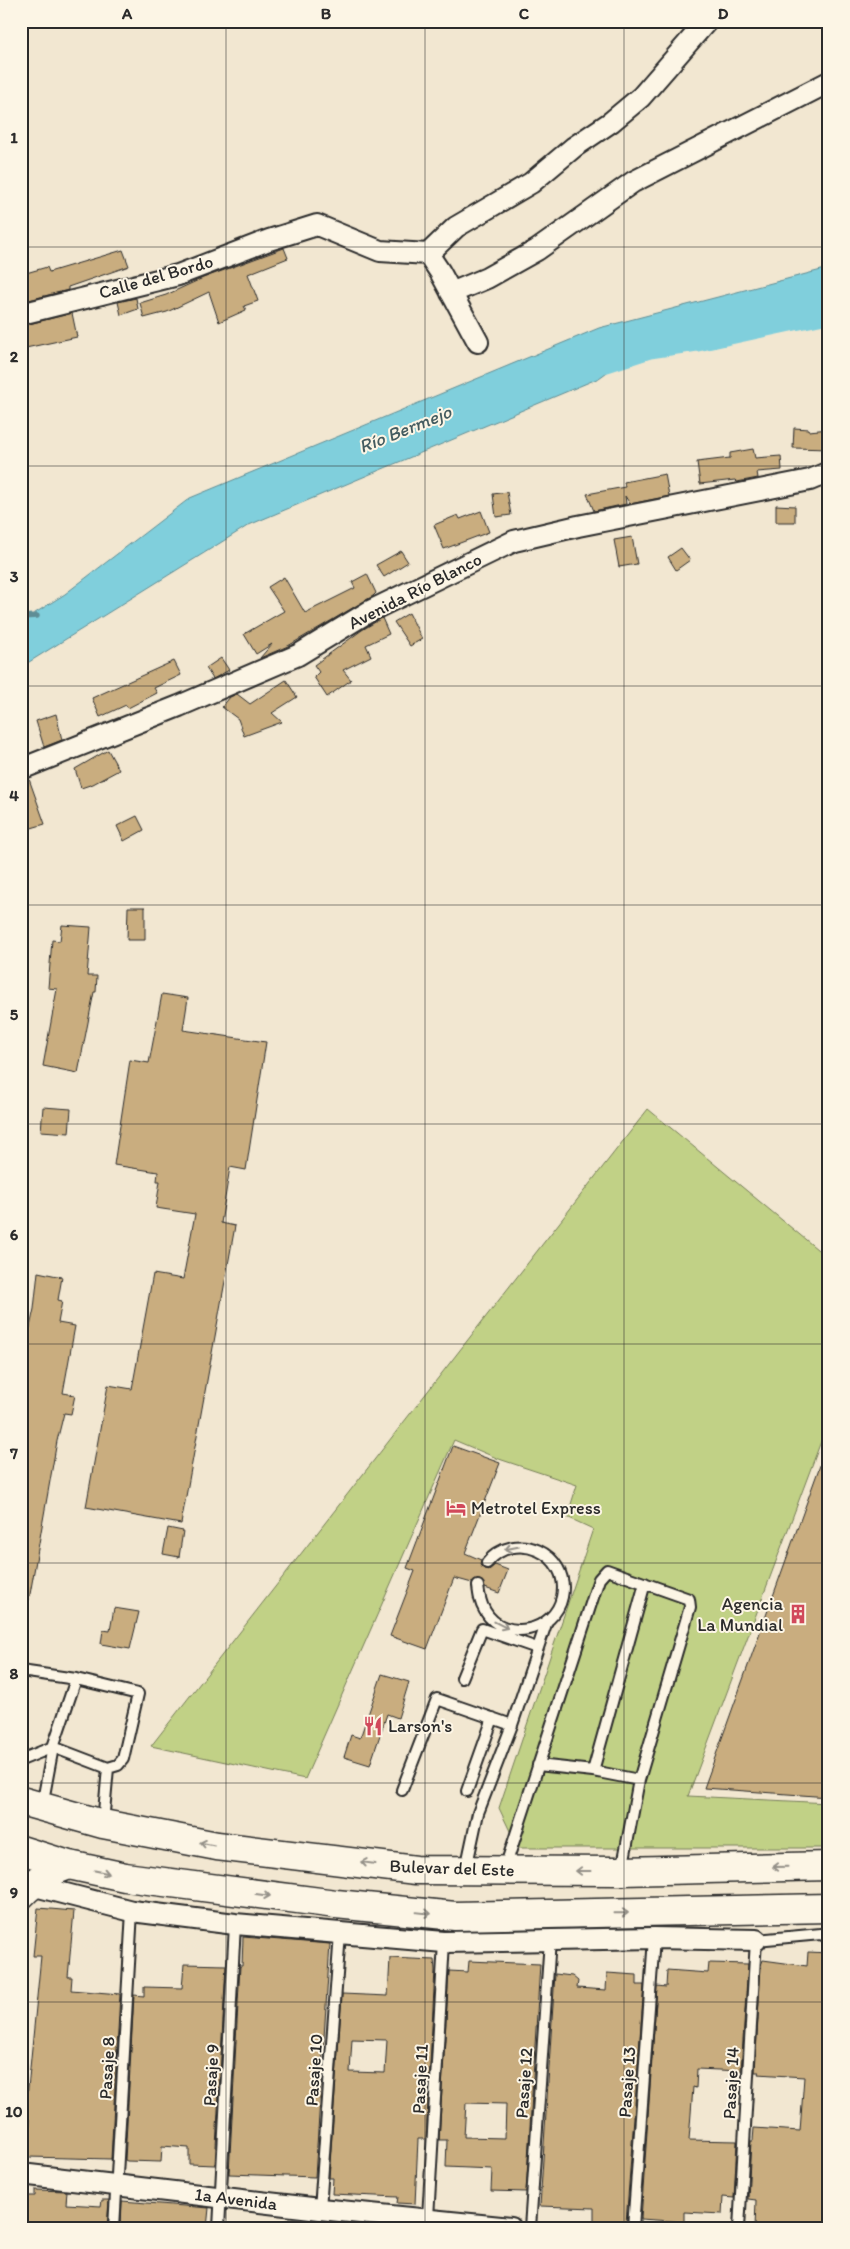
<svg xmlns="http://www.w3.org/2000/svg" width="850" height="2249" viewBox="0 0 850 2249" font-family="Itim,sans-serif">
	<rect width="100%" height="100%" fill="#f2e7d1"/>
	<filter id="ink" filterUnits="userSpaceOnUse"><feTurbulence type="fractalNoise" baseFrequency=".02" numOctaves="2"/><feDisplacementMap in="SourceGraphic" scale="10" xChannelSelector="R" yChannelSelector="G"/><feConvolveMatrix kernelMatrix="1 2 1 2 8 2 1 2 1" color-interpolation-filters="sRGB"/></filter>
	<g filter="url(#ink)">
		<path fill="#c1d186" stroke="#767e58" d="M648,1109l181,150v161l-141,376 141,7v45h-311l-19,-40 94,-279 -26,-12 10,-32 -78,-26 -45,-19 -149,339 -154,-33z"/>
		<path fill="#80cfdc" stroke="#5e8d95" d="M829,268v39l-135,29 -47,7 -48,35 -350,147 -228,142v-45l44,-28 125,-96 409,-170z"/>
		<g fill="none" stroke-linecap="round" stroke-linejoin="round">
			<path stroke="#5e8d95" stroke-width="5.5" d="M21,617l16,-1"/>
			<path stroke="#80cfdc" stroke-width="32" d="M604,357l43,-14 47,-7 135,-29"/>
		</g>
		<path fill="#c9ad7f" stroke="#2b2b2b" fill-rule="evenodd" d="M284,248l4,10 -40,16 10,27 -14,5 2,4 -27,12 -10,-30 -42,20 -23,6 -4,-15 26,-8 37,-17z
			M123,250l6,16 -61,21v3l-47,12v-24l6,-2 -1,-3 21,-6 2,5z
			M136,298l2,11 -17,6 -3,-13z
			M72,313l5,24 -56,12v-23z
			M794,428l15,1v2l20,-2v20l-36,-1z
			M753,449l2,9 26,-2 1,14 -25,2 1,6 -21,4 -2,-2 -35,4 -3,-22 33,-4v-5z
			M665,474l4,22 -39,8 -5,-8 1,8 -32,7 -7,-17 38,-7 -1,-5z
			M507,492l4,23 -15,2 -3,-23z
			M776,505l19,1v16h-19z
			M481,511l8,21 -45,17 -10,-24 24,-10 2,4z
			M632,537l5,27 -18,3 -5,-27z
			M681,548l9,12 -14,10 -8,-13z
			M401,551l7,11 -24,15 -8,-12z
			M367,574l9,19 -3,3 -85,50 -28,12 12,-14 -16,10 -12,-20 40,-23 -16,-24 16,-10 21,36 50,-25 -3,-6z
			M409,613l13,26 -12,7 -16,-24z
			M382,618l7,16 -23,11 5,11 -28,14 8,10 -24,17 -13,-20 5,-5 -5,-7 48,-35z
			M221,658l8,12 -16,9 -7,-11z
			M174,661l7,14 -27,13 3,5 -29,15 -2,-3 -26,12 -8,-19z
			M286,680l11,17 -25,16 10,9 -38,14 -6,-17 -16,-12 8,-10 7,-3 13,10z
			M56,714l6,26 -18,7 -8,-26z
			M108,750l11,20 -26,14 -12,4 -6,-19z
			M29,779l16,45 -24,7v-50z
			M137,816l7,14 -20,11 -7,-15z
			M128,907h17v33h-18z
			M62,925l29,2 -4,49h10l-1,16h-2l-16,81 -35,-7 14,-77 -9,-1 4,-48 8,1z
			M162,994l26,4 -5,32 83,12 -20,128 -16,-3 -9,56 14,3 -54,298 -95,-17 22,-122 24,4 21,-115 30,5 12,-65 -39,-6 4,-27h-3l1,-9 -44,-7 16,-105 19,3z
			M43,1107l28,2 -2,24 -28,-2z
			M38,1272l24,5 -4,23 4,1 -4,22 17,3 -12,67 12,2 -4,19 -7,-1 -7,28 -28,159 -8,-1v-176l5,-27h-5v-29l13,-58z
			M453,1446l47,17 -35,90 16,7 -1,5 4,4 5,1 6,-5 13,5 -9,23 -14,-5 -5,-8 -8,3 -18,-5 -27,71 -37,-13 25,-65 -8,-3z
			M827,1446l2,1v350l-125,-9z
			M168,1528l15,3 -4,26 -16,-3z
			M114,1608l25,4 -9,37 -29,-5 2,-14 7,1z
			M382,1674l27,8 -11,36 -11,-4 -17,51 -26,-8 7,-22 9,3z
			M38,1908l36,3 -6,66h4l-1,13 49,4 -9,165 -83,-2 2,-37 -5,-1 16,-163h-8z
			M243,1937l87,7 -15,233 -86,-3 11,-208h2z
			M808,1952l21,1v275h-74l1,-28 -8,-1 3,-58h2l1,-13 46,3 4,-54 -46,-3 1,-2h-4l6,-107 2,-5 44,6z
			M390,1958l44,2 1,10 -9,169h-8l-3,65 -18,-1 1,-6 -66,-3 1,-16h-4l13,-184 46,2zM352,2039l35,1 -2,33 -35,-1z
			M469,1961l71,3 -14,228 -35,-1 1,-22 -46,-2 1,-27h-8l10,-169 19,1zM466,2103l40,1 -1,34 -41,-1z
			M709,1963l39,1 -7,107 -44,-2 -1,19 -3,-1 -4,53 48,1 -3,57 -11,-1 -1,17 -38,-2v10l-43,-3 16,-233 9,1 1,-17 41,3z
			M184,1964l42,1 -11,200 -26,-1v-16l-27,-2 -1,16 -34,-1 -2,-1 9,-165 10,1v-9l38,1z
			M607,1973l30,2v10h7l-18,238 -32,-2v-13l-54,-2 15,-232 17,2 6,5 -1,7 29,2z
			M35,2190l32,1 -1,13 35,2 1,-6h7l-2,28h-86v-32h14z
			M122,2201l87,7 -2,20h-86z"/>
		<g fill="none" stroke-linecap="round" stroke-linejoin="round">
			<defs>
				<path id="lane" d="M478,1586c1,9 2,17 7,25 19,32 70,21 77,-14 9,-44 -48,-69 -75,-34
					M21,1671l55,8 -23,68 -32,13
					M462,1678l20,-49 55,19
					M76,1679l62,15 -15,65 -5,6 -10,3 -5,55
					M538,1765l55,6 46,9
					M593,1771l52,-188
					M402,1790l35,-91 75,26
					M467,1791l26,-73
					M42,1806l11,-59 55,21
					M505,1868l94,-289 8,-9 82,29 1,8 -51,173 -17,90
					M466,1869l12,-56 34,-88 35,-104
					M320,2209l20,-276
					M428,2218l16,-276
					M114,2228l18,-317
					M219,2228l16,-304
					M530,2228l20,-288
					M633,2228l21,-290
					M739,2228l17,-288 65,-6 8,4"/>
				<path id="street" d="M428,254l12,18 38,70
					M451,293l36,-15 50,-28 96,-68 196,-100
					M21,314l157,-39 91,-35 48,-15 63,26 48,3 28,-27 75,-44 43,-36 37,-25 30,-25 66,-76
					M21,769l158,-63 119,-51 72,-44 144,-70 64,-15 232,-46 19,-8
					M31,1885l101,26 103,13 209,18 210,-4 102,2
					M21,2174l299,35 191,19"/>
				<path id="highway" d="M21,1801l82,23 114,22 199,24 206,1 207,-5
					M21,1850l48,15 56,12 211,27 119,12 374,-8
					M21,1895c14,-15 28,-23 48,-30"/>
			</defs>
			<use href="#lane" stroke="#2b2b2b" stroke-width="14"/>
			<use href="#street" stroke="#2b2b2b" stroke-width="24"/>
			<use href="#highway" stroke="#2b2b2b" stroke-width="31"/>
			<use href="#lane" stroke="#fcf5e5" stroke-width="10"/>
			<use href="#street" stroke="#fcf5e5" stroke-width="20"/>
			<use href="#highway" stroke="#fcf5e5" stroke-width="28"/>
		</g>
		<defs><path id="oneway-shaft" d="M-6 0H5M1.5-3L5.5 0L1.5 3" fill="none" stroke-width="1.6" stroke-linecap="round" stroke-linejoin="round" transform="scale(1.25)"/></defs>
		<g stroke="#949088">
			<use href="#oneway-shaft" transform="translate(512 1548) rotate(168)"/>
			<use href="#oneway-shaft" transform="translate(501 1625) rotate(27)"/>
			<use href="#oneway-shaft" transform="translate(207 1844) rotate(-169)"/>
			<use href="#oneway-shaft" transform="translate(368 1863) rotate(-172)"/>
			<use href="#oneway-shaft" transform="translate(780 1867) rotate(179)"/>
			<use href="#oneway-shaft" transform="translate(583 1871) rotate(-180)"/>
			<use href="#oneway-shaft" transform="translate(102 1872) rotate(12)"/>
			<use href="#oneway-shaft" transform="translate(263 1895) rotate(7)"/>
			<use href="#oneway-shaft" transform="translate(424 1913) rotate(6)"/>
			<use href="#oneway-shaft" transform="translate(621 1913) rotate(-1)"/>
		</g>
	</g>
	<path fill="none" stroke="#2b2b2b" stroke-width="1" stroke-opacity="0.55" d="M226,21v2207M425,21v2207M624,21v2207M21,247h808M21,466h808M21,686h808M21,905h808M21,1124h808M21,1344h808M21,1563h808M21,1783h808M21,2002h808"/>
	<defs>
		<symbol id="hotel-bare" viewBox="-9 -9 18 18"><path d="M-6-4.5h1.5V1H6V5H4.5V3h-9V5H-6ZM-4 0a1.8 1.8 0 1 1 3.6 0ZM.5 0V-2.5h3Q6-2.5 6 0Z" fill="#d1495b" stroke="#fcf5e5" stroke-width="2.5" paint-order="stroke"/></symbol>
		<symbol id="building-bare" viewBox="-9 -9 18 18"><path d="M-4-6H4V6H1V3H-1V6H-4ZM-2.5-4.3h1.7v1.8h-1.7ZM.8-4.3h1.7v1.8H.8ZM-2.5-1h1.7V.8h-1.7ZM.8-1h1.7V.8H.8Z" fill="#d1495b" stroke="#fcf5e5" stroke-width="2.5" paint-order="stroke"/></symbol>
		<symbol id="restaurant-bare" viewBox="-9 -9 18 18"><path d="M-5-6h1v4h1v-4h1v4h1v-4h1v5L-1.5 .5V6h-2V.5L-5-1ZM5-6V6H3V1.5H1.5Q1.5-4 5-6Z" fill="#d1495b" stroke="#fcf5e5" stroke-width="2.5" paint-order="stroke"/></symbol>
	</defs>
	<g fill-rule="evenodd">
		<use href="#hotel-bare" x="442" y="1494" width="28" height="28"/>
		<use href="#building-bare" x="784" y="1600" width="28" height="28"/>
		<use href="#restaurant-bare" x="359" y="1712" width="28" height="28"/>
	</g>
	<g text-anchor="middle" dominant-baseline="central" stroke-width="4" stroke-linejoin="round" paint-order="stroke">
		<g font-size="18" fill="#2b2b2b" stroke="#fcf5e5">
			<text transform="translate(156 277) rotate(-16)">Calle del Bordo</text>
			<text transform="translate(415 591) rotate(-27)">Avenida Río Blanco</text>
			<text transform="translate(452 1868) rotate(2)">Bulevar del Este</text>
			<text transform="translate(107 2068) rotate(-87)">Pasaje 8</text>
			<text transform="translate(314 2070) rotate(-86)">Pasaje 10</text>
			<text transform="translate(211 2075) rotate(-87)">Pasaje 9</text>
			<text transform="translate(420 2079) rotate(-87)">Pasaje 11</text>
			<text transform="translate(627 2082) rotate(-86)">Pasaje 13</text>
			<text transform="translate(524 2083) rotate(-86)">Pasaje 12</text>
			<text transform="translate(731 2083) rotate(-87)">Pasaje 14</text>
			<text transform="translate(236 2199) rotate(7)">1a Avenida</text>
		</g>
		<g font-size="18" fill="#2b2b2b" stroke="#fcf5e5" text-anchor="start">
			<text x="471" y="1508">Metrotel Express</text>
			<text x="783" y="1604" text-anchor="end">Agencia<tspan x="783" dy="21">La Mundial</tspan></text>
			<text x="388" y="1726">Larson's</text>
		</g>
		<g font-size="19" font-style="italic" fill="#445c60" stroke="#fcf5e5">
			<text transform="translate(405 429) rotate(-22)">Río Bermejo</text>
		</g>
	</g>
	<rect width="850" height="2249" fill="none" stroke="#fcf5e5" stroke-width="55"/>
	<rect x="28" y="28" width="794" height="2194" fill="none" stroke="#2b2b2b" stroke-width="2"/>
	<g font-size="16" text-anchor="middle" font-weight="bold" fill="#2b2b2b">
		<text x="127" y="19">A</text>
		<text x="326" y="19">B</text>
		<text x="524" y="19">C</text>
		<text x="723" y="19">D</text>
		<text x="14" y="143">1</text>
		<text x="14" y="362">2</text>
		<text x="14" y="582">3</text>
		<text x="14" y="801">4</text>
		<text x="14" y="1020">5</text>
		<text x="14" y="1240">6</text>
		<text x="14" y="1459">7</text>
		<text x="14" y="1679">8</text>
		<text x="14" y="1898">9</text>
		<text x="14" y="2117">10</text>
	</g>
</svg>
